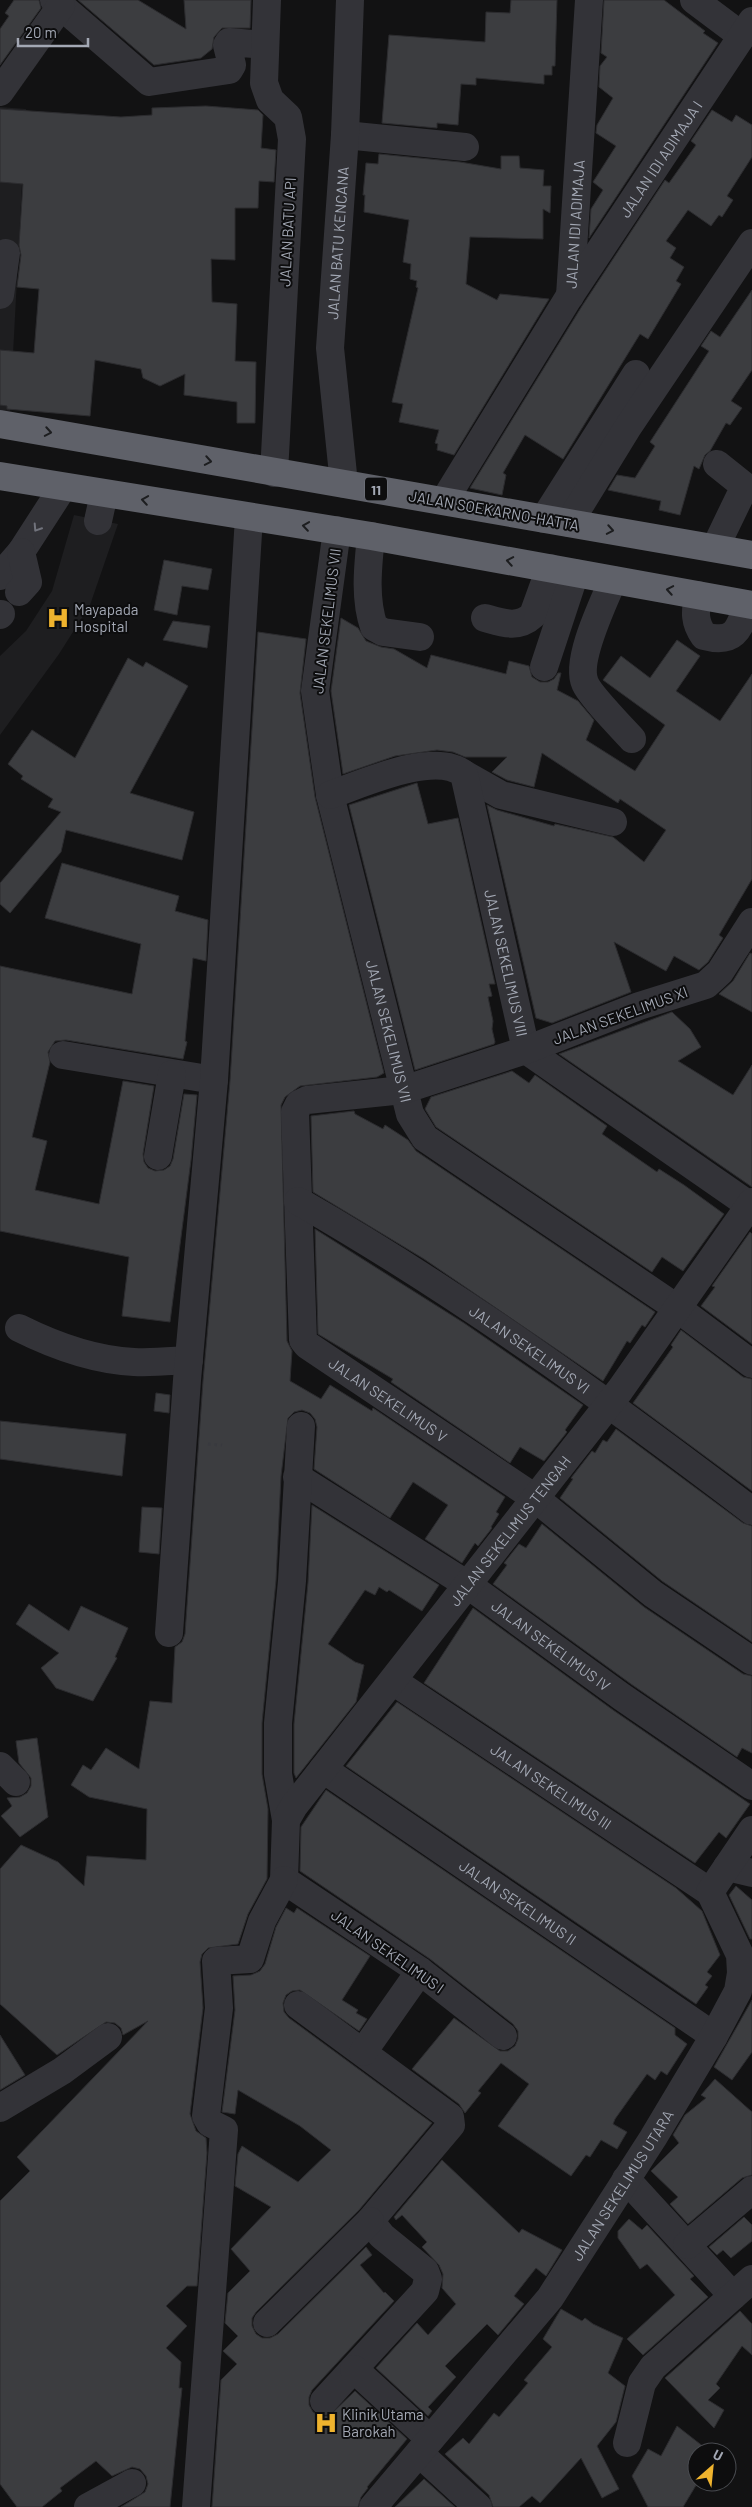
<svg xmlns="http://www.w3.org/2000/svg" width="752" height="2507" viewBox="0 0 752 2507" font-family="Barlow,sans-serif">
	<rect width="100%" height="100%" fill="#121213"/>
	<path fill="#1e1e20" d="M0,107l26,2 -16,302 -10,-1z
		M74,515l44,9 -28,81 -31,49 -59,81v-79l26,-25 26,-40z"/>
	<path fill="#3c3d40" stroke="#2c2c2f" d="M14,0h25l2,8 -41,57v-36l9,-13 -4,-3z
		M78,0h60l48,29 -2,-29h67l-1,28h-28l-8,9 -2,12 -11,9 -47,7z
		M511,0h46l-2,66h-3v9h-8v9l-68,-6v7l-15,-1 -3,41 -21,-2v5l-55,-5 7,-88 96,7 1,-30 24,1z
		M604,0h60l41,31 -2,2 15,10 -129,195 2,-29 12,-19 -10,-8 23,-36 -20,-13 1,-8 16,-27 -14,-11 1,-21 7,-9 -6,-4z
		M206,106l52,4 5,5 -2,33 15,2 -2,32 -15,-1 -1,27h-23v52l-24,-1 1,43 25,2 -2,57 21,1 -1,61h-18v-21l-53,-7 1,-21 -25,12 -17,-8 -2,-9 -46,-9 -5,56 -83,-7v-3l-7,-1v-55l34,3 5,-64 -22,-2 4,-32 -2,-10 4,-61 -23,-2v-73l121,8 31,-2v-7z
		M712,110l20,12 4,-7 16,10v32l-25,39 6,4 -11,17 -3,-2 -8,11 -23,-16 -22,31 10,7 -6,10 14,9 -8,14 5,3 -33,55 -8,-5 -77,125 -38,-24 -22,38 3,2 -4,20 -32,-7 112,-182 83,-126 4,3 27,-38 -5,-4z
		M379,154l81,8 41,7v-13h18l1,12 24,2 -1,16h8l-1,27 -7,-4v30l-73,-2 -4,47 31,16 3,-6 49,5 -95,156 -17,-5 1,-6 -3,-1 4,-13 -40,-8 4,-18 -11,-2 26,-114 -2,-1 1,-6 -7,-2 1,-15 -8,-2 6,-42 -45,-8 1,-17h-2l3,-32 12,1z
		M752,290v80l-21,31 11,7 -12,17 -4,-2 -16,28 -5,4 -6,14 -5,-3 -14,49 -21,-5 2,-9 -53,-11 9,-15 18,3 20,-32 -5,-4 59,-91 -8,-5 10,-15 9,6z
		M164,560l48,9 -4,21 -26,-4 -5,29 -23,-5z
		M341,618l17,10 8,13 15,6 13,2 33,19 4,-13 75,19 3,-13 20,5 3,11 8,5h8l6,-3 4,-6h3l-4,17 21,11 16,19 -8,20 49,31 30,-46 -62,-45 18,-24 29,22 27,-38 23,16 -24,35 44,30 32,-47v205l-33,56 4,3 -15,24 -9,8 -25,-14 -8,15 -52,-29 17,50 -79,31 -16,-5 -49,-213 10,5 57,16 1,-2 58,13 31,25 22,-32 -46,-31 -2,4 -76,-50 -8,34 -27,-7 -15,-8 15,-15h-42l-12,-5 -16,-2 -42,6 -52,18 -12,-83z
		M173,621l37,5 -3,22 -44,-8z
		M258,632l48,7 -6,54 15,104 69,276 -7,4 -77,9 -15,11 -4,8 6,236 5,10 -2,30 31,18 9,-14 42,26 1,-3 132,89 -9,15 3,2 -8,13 1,1 -14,18 -3,-3 -13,20 -37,-24 23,-34 -35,-23 -23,36 -76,-49 3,-42 -2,-8 -5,-6 -8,-3 -8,2 -6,6 -7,58 -5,104 -14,143v51l6,35 -1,70 -19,35 -10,30 -30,4 -6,6 -2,8 3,46 -13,106 6,17 10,7 1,15 -10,133h-10l-21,20 21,20 -21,22 15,14 -2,26h3l-12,119h-49l24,-15 3,-8 -2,-8 -6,-7 -8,-2 -20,9 -16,-15 -36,27 2,3 -20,16h-25l-17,-23v-283l30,-30 -13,-14 131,-136 -25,14 -2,-7 -6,-5 -9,-1 -49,33 -57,-51v-135l21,-24 37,17 26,24 3,-30 59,4 1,-51 -58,-12 -18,-12 12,-20 8,5 15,-22 33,21 11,-68 22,2 3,-56 7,-5 3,-8 18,-253 27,-300z
		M128,658l15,9 3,-5 42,24 -58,107 64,19 -12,48 -116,-30 -5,22 -51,61 -10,-9v-21l61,-71 -13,-5 5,-8 -32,-20 2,-3 -15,-12 24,-34 43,28z
		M417,783l11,41 30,-6 37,166h-6l3,12 -4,1 5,24 -1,8 3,13 -1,2 -79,26 -66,-265z
		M62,863l117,33 -4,15 33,9 -2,41 -13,-3 -8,83 2,1 -4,17 -117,-19 -11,1 -7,11 2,10 -18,75 15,4 -12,49 64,14 24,-123 31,5 -11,68 1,8 4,6 7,3 9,-1 6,-4 3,-7 11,-65 13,1 -6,65 -21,162 -48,-6 7,-59 -129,-26v-265l132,28 9,-50 -96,-26z
		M750,953l2,1v58l-33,-18 14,-13z
		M672,1012l18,17 11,18 -23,14 55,34 19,-30v122l-193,-133z
		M512,1071l17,12 6,-8 72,51 -5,8 55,38 2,-3 25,16 40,29 -41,57 -21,-14 -10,15 -216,-145 -11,-18 6,-12z
		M354,1111l1,3 28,15 2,-4 23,15 8,11 239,161 -10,15 -3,-2 -12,18 -3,-2 -24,40 -179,-122 -111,-67 -2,-76z
		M315,1229l149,94 119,82 -18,25 2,2 -23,29 -24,-14 -10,16 -119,-81 2,-3 -75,-45z
		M750,1232l2,2v110l-51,-38 14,-19 -3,-1z
		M681,1330l62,47 9,2v112l-119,-88 40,-56 -2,-2z
		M156,1393l14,2 -1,18 -15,-2z
		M0,1421l126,13 -4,42 -122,-17z
		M616,1429l127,94 9,3v116l-90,-61 -102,-83 13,-19 -2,-1 21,-27 3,2 8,-13 4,2z
		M312,1505l127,80 -17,26 -33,-21 -2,2 -8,-5 -4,8 -10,-5 -37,54 27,18 9,3 -8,37 -60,76 -2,-5v-49l14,-141z
		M142,1507l20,1 -3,46 -20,-2z
		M542,1524l102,83 99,67 9,2v77l-10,-5 -5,9 -106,-73 -138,-100 14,-19 -3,-2 15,-19 7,4z
		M29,1604l40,27 12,-25 47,22 -13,29 2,1 -24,43 -37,-13 -15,-20 18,-15 -43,-29z
		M473,1608l140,102 137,94 -24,34 -7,-6 -24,31 -271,-180z
		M397,1702l279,186 26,23 18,44 -13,17 5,4 -7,9 3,2 -12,17 -350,-238z
		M37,1738l11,79 -28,20 -19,-21 11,-10 -5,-8 13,-1 7,-4 4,-7v-8l-12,-15 -3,-22z
		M326,1790l349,238v7l12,9 -20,31 -6,-4 -6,9 -8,-6 -32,45 -2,5 14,8 -10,17 -16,-9 -11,17 -4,-2 -15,21 -73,-50 31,-42 -28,-21 -23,28 3,2 -16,20 -6,-9 -47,-35 42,-51 46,33h8l7,-5 3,-7v-8l-5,-7 -83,-65 -130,-88 1,-44z
		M736,1886l16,14v39h-2l-21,-44z
		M286,1908l8,5 3,-5 73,48 -28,44 16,10 -2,3 11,6 -8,12 -59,-41 -8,1 -6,4 -3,8 1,9 5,6 143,105 -73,87 -103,102 -4,6v8l4,8 6,4h8l8,-4 88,-87 6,8 -12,10 24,28 1,-1 9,9 -82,89 -3,7v8l4,7 7,4h9l26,-25 52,48 -40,48 1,1 -7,9 -3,10h-146l9,-127 16,-16 -14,-13 15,-15 -13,-13 3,-30 22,-22 -19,-22 40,-42 -36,-21 3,-32 4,-8 56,36 33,-32 -31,-24 -62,-36 -3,24 -13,-2 13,-102 -2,-34 18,-1 9,-4 5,-7 11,-37z
		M752,2000v52l-20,28 -18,-13z
		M0,2035l25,40 -25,15z
		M715,2079l37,33v63l-10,3 -54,46 -18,-20 8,-7 -27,-26 28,-28 -6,-8 12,-20 21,-17 -5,-3z
		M442,2160l77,73 3,-4 40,21 -16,26 -10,-8 -22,28 10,8 -26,31 -11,-11 -42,42 11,11 -28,30 4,4 -4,5 -52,-48 41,-45 11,12 28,-31 -14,-16 1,-14 -4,-9 -17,-18 5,-5 -25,-27 -6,5 -2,-3z
		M744,2217l8,8v16l-21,17 -8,-8 -6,5 -8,-8z
		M629,2219l13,11 5,-5 47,51 -4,3 18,18 -65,58 -16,-16 48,-44 -28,-31 -7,5 -22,-31v-7z
		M561,2309l21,12 3,-3 8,6 30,14 -15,35 17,13 -9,36 -19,24 22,43 -17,9 -21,-40 -41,45 -8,-7 -13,11h-26l-4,-12 -44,-41 18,-16 6,6 25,-31 5,4 29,-34 -4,-3 28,-33 -9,-8z
		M740,2311l12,13v31l-10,-9 -26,38 4,4 -12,12 16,10 -10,18 -49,-50z
		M677,2426l32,25 -12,1v21l-4,9h5l-15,25h-35l-16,-31 16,-27 13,7z
		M424,2479l31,28h-60z"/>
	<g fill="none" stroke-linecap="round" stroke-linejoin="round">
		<path stroke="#393a3f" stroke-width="3" stroke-dasharray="2.5 4" stroke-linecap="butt" d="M208,1444l14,1"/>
		<g stroke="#333338" stroke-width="28">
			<path d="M54,0l95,82 80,-12 3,-5 -5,-20 2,-3 36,3"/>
			<path d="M267,0l-3,83 6,17 18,17 4,22 -18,334"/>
			<path d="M694,0l48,36"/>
			<path d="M0,92l61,-86"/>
			<path d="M345,135l120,12"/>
			<path d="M0,295l6,-42"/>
			<path id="s1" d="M570,296l19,-296"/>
			<path id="s2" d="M344,484l-14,-136 15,-213 5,-135"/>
			<path id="s3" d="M444,501l125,-204 183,-276"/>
			<path d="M544,519l92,-145"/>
			<path d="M98,521l6,-27"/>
			<path d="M569,523l59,-96 124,-184"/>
			<path id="s4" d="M337,530l-22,161 15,104 80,319 15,24 252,170 75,56"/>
			<path d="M371,536c-3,30 -7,62 3,91l9,5 37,5"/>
			<path d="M715,548l27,-56v-8l-25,-20"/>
			<path d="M0,576l21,-24 42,-65"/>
			<path d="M613,580c-9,22 -38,80 -28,103 4,11 37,45 47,56"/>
			<path d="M19,592l9,-10 -7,-30"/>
			<path d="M698,595c-3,17 -4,27 6,41 30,8 35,-5 43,-31"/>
			<path d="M0,615l1,-1"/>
			<path d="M485,618c18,5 33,11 48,-3l17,-47"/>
			<path d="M544,667l31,-94"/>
			<path d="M464,774l37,21 112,27"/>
			<path id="s5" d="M330,795c32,-11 105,-45 134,-21l62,276 226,157"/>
			<path id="s6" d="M752,922l-32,50 -14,13 -67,21 -113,44 -123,40 -96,10 -8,4 -4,8 8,228 4,5 228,153 118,96 99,67"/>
			<path d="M63,1055l151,25"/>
			<path d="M158,1156l14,-82"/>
			<path id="s7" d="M298,1201c159,91 308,199 454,310"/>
			<path d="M19,1328c36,18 74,32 115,34 18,1 37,-1 55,-2"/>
			<path id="s8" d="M297,1477l171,108 154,112 130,89"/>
			<path d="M169,1633l18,-253 27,-300 35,-563"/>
			<path id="s9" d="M393,1681l317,211"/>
			<path d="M0,1766l16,16"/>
			<path id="s10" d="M323,1769l391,267"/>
			<path d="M286,1820l-8,-46v-51l14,-142 9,-155"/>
			<path d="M727,1867l25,6"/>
			<path d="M298,2005l152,112 1,8 -81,96 12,15 43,35 3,8 -3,12 -101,110"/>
			<path id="s11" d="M503,2036l-83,-65 -136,-91 2,-60 8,-14 326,-416 132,-188"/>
			<path d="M363,2052l57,-81"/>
			<path d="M0,2108l62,-37 46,-34"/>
			<path d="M626,2179l107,117"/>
			<path d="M687,2245l65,-55"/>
			<path d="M267,2323l103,-102"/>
			<path d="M354,2369l76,70"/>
			<path d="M627,2443l15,-60 11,-16 99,-88"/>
			<path d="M419,2453l59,54"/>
			<path d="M88,2507l44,-24"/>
			<path d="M196,2507l28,-377 -14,-7 -4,-7 13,-108 -3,-47 34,-2 12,-38 22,-41"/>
			<path id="s12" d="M373,2507l177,-209 103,-160 61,-102 24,-45 3,-18 -1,-18 -30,-63 42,-62"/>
		</g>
		<path stroke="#5f6169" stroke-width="28" d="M0,424l752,131
			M0,476l371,60 381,69"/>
	</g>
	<defs><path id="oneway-chevron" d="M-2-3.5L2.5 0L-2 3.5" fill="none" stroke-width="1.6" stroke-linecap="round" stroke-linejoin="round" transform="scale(1.25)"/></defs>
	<g stroke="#1d1e20">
		<use href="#oneway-chevron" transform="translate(48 432) rotate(10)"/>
		<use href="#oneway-chevron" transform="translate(208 461) rotate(10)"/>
		<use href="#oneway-chevron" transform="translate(145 500) rotate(-171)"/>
		<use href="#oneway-chevron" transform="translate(306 526) rotate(-172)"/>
		<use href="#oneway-chevron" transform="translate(610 530) rotate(10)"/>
		<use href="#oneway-chevron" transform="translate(510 561) rotate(-170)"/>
		<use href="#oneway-chevron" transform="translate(670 590) rotate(-170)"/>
	</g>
	<use stroke="#71737c" href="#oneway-chevron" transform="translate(37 528) rotate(123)"/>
	<defs>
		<symbol id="hospital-bare" viewBox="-9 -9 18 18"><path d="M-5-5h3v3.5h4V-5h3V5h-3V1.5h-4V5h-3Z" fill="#efb32e" stroke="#0d0d0e" stroke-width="2.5" paint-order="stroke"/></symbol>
	</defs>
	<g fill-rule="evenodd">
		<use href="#hospital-bare" x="42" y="602" width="32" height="32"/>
		<use href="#hospital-bare" x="310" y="2407" width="32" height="32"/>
	</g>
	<g text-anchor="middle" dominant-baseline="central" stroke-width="4" stroke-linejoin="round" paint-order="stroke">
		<rect fill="#0d0d0e" stroke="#767a82" stroke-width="1" x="365" y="477.5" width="22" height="23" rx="4"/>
		<g font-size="14" font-weight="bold" fill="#a3a8b4">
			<text x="376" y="489">11</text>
		</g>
		<g font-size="15" fill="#a3a8b4" stroke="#0d0d0e">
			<text stroke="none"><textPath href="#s3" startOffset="405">JALAN IDI ADIMAJA I</textPath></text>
			<text stroke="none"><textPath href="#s1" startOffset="72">JALAN IDI ADIMAJA</textPath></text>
			<text transform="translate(287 232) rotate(-87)">JALAN BATU API</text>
			<text stroke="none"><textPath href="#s2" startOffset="242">JALAN BATU KENCANA</textPath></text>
			<text transform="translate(494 510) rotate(10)">JALAN SOEKARNO-HATTA</text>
			<text transform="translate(326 621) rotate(-83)">JALAN SEKELIMUS VII</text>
			<text stroke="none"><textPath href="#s5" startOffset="334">JALAN SEKELIMUS VIII</textPath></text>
			<text transform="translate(620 1015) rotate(-20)">JALAN SEKELIMUS XI</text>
			<text stroke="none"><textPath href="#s4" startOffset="511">JALAN SEKELIMUS VII</textPath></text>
			<text stroke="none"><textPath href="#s7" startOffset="275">JALAN SEKELIMUS VI</textPath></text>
			<text stroke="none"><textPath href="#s6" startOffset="846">JALAN SEKELIMUS V</textPath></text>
			<text stroke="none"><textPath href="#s11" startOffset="695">JALAN SEKELIMUS TENGAH</textPath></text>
			<text stroke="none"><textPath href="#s8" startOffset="305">JALAN SEKELIMUS IV</textPath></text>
			<text stroke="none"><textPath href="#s9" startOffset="190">JALAN SEKELIMUS III</textPath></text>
			<text stroke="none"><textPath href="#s10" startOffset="236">JALAN SEKELIMUS II</textPath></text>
			<text transform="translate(388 1951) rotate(35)">JALAN SEKELIMUS I</text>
			<text stroke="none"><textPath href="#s12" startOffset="408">JALAN SEKELIMUS UTARA</textPath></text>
		</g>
		<g font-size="15" fill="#a3a8b4" stroke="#0d0d0e" text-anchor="start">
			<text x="74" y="609">Mayapada<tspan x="74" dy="17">Hospital</tspan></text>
			<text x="342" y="2414">Klinik Utama<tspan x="342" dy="17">Barokah</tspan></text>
		</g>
	</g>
	<g transform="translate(712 2467) rotate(27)"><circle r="24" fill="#0d0d0e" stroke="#494b50"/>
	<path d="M0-4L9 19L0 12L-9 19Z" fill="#efb32e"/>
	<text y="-8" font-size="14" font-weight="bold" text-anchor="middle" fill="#a3a8b4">U</text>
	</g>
	<path d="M18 38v8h70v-8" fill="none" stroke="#a3a8b4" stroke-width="2.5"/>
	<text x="25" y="38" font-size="15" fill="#a3a8b4" stroke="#0d0d0e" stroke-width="4" paint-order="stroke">20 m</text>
</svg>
